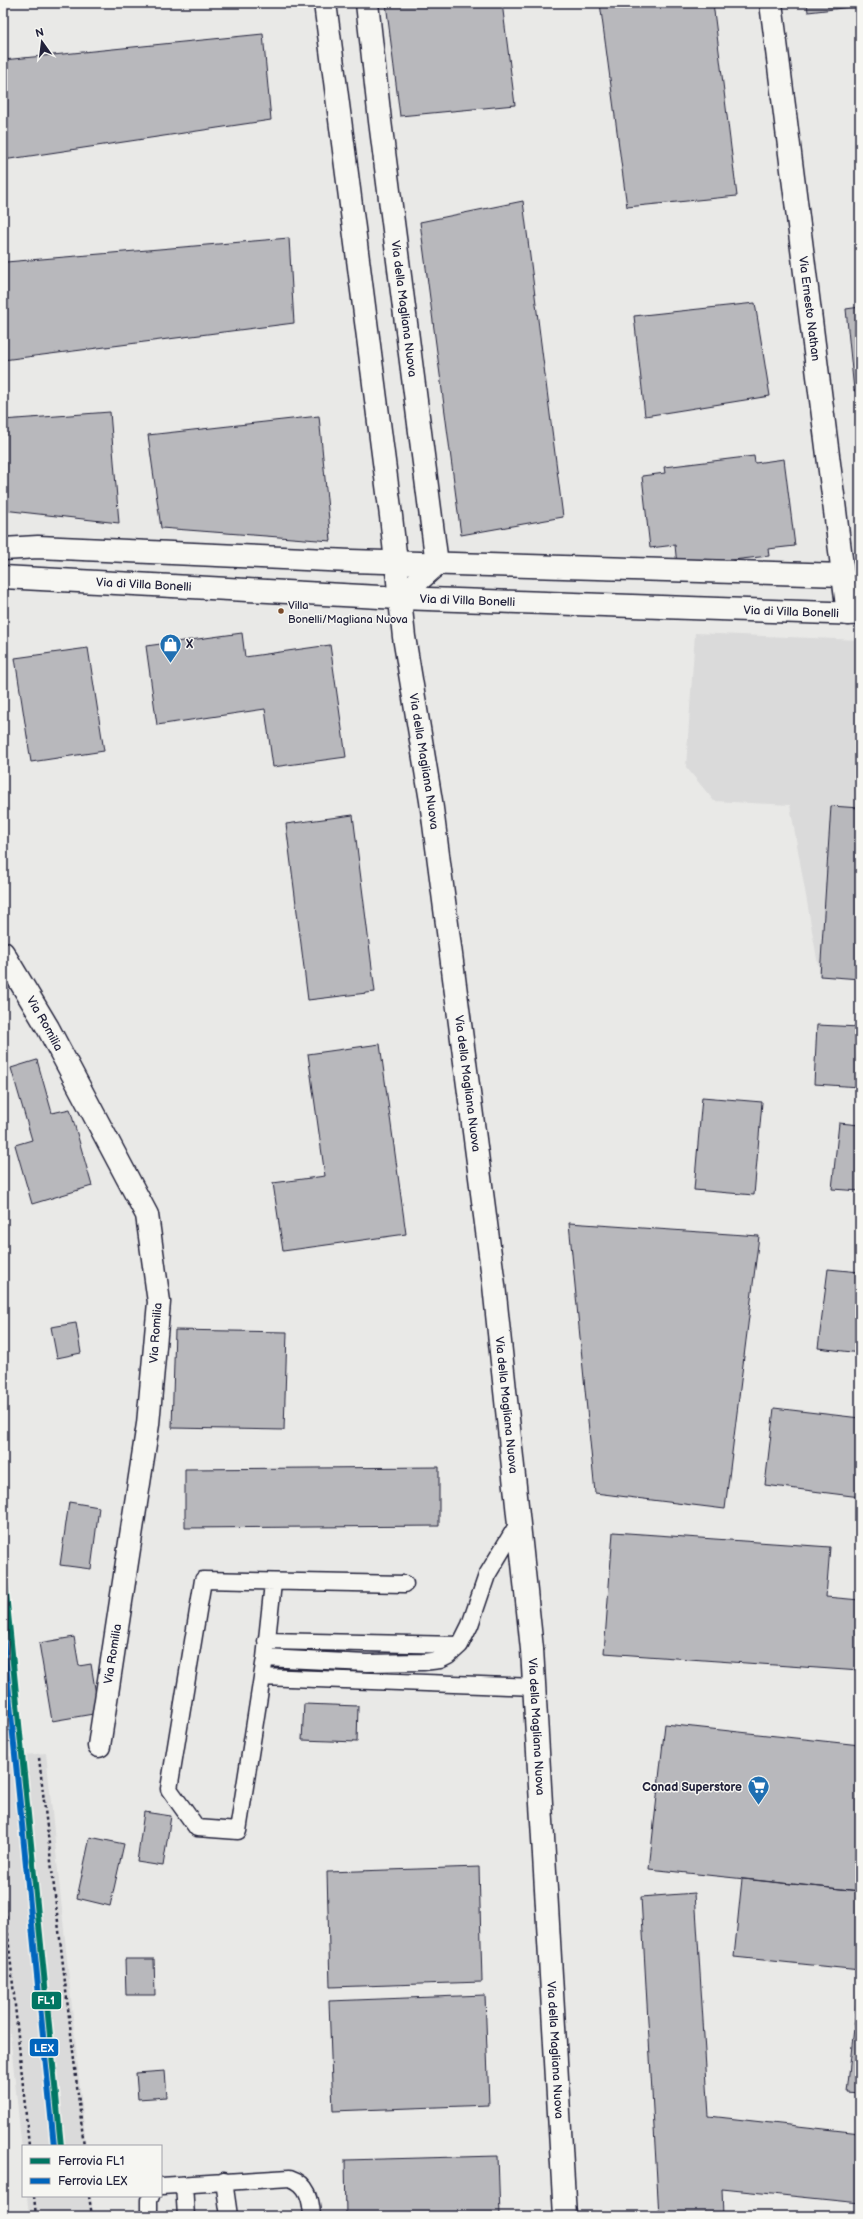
<svg xmlns="http://www.w3.org/2000/svg" width="863" height="2219" viewBox="0 0 863 2219" font-family="'Balsamiq Sans',sans-serif">
	<rect width="100%" height="100%" fill="#e9e9e7"/>
	<filter id="ink" filterUnits="userSpaceOnUse"><feTurbulence type="fractalNoise" baseFrequency=".025" numOctaves="2"/><feDisplacementMap in="SourceGraphic" scale="8" xChannelSelector="R" yChannelSelector="G"/><feConvolveMatrix kernelMatrix="1 2 1 2 8 2 1 2 1" color-interpolation-filters="sRGB"/></filter>
	<g filter="url(#ink)">
		<path fill="#dadada" d="M695,633l165,7v339l-40,-3 -30,-171 -76,-4 -28,-34z
			M46,1753l40,393h-63v14l-20,-196v-207z
			M27,2196h64l2,20h-64z"/>
		<path fill="#b8b8bc" stroke="#22223b" d="M386,3h116l13,102 -115,11z
			M600,3h113l24,193 -110,11z
			M807,3h53v3l-52,6z
			M263,34l8,86 -268,40v-100z
			M523,201l40,316 -102,18 -41,-313z
			M3,234l3,28 283,-24 5,85 -291,37z
			M755,303l15,93 -125,20 -11,-100z
			M860,307v83l-6,1 -8,-82z
			M110,412l9,111 -116,-13v-90z
			M319,416l12,125 -170,-13 -13,-93z
			M754,456l1,7 29,-4 11,87 -27,3 1,7 -92,10 -2,-21 -25,3 -8,-72 23,-3 -1,-6z
			M242,633l3,24 85,-12 16,112 -73,10 -8,-58 -108,16 -11,-79z
			M88,648l16,103 -73,11 -16,-104z
			M831,806l29,2v171l-40,-3z
			M353,815l22,177 -67,8 -22,-176z
			M817,1025l43,2v60l-46,-3z
			M380,1044l26,190 -123,17 -10,-68 52,-7 -17,-122z
			M37,1060l15,53 18,-4 22,77 -60,18 -17,-59 17,-5 -21,-72z
			M702,1097l60,5 -8,93 -60,-5z
			M839,1123l21,2v66l-28,-2z
			M569,1223l190,13 -34,273 -130,-16z
			M828,1269l32,3v81l-42,-5z
			M76,1323l5,30 -24,5 -6,-31z
			M175,1330l112,2 -3,98 -112,-2z
			M774,1408l86,10v79l-95,-12z
			M439,1467v59l-254,2v-59z
			M69,1502l30,5 -8,62 -31,-4z
			M613,1532l217,15 -4,50 34,3v71l-256,-18z
			M74,1637l5,29 12,-2 8,49 -47,8 -13,-78z
			M304,1704l54,2 -1,36 -55,-2z
			M665,1724l195,21v146l-211,-22z
			M144,1812l27,4 -8,50 -26,-4z
			M90,1837l34,7 -14,62 -33,-8z
			M479,1867l3,115 -152,5 -3,-115z
			M742,1879l118,12v79l-126,-13z
			M695,1893l14,223 151,17v70l-138,-14 1,27h-64l-18,-319z
			M125,1959h29l1,36h-29z
			M860,1971v122l-13,-1z
			M485,1995l4,110 -156,6 -4,-110z
			M165,2071l2,26 -29,2 -2,-26z
			M498,2156l2,60h-154l-1,-56z"/>
		<g fill="none" stroke-linecap="round" stroke-linejoin="round">
			<defs>
				<path id="lane" d="M273,1583l-8,75 -27,173 -41,-3 -28,-39 34,-209 202,4
					M266,1641l194,4
					M265,1658l102,5 56,-1 17,-2 8,-4 12,-11 10,-20 17,-50 32,-53
					M262,1677l273,10
					M224,2181l5,35
					M184,2185l2,31
					M161,2186l129,-8c18,6 21,21 22,38
					M149,2216v-16l2,-4"/>
				<g id="street">
					<path id="s1" d="M367,3l13,118 57,443 -38,34"/>
					<path id="s2" d="M771,3l77,611"/>
					<path d="M3,549l35,-2 312,14 493,14"/>
					<path id="s3" d="M3,953l45,75 99,187 12,87 -11,122 -49,322"/>
				</g>
				<g id="secondary">
					<path id="s4" d="M325,3l66,513 13,121 27,164 63,484 38,364 33,567"/>
					<path id="s5" d="M3,577l396,21 461,16"/>
				</g>
			</defs>
			<use href="#lane" stroke="#22223b" stroke-width="19"/>
			<use href="#street" stroke="#22223b" stroke-width="25"/>
			<use href="#secondary" stroke="#22223b" stroke-width="25"/>
			<path stroke="#22223b" stroke-width="2.5" stroke-dasharray="3 3" stroke-linecap="butt" d="M39,1758l45,388
				M3,1885l26,261
				M34,2196l2,20
				M89,2196l3,20"/>
			<use href="#lane" stroke="#f6f6f2" stroke-width="16"/>
			<use href="#street" stroke="#f6f6f2" stroke-width="22"/>
			<use href="#secondary" stroke="#f6f6f2" stroke-width="22"/>
			<defs>
				<path id="rail-1" d="M3,1563l58,583"/>
				<path id="rail-2" d="M3,1634l51,512"/>
			</defs>
			<use href="#rail-1" stroke="#f6f6f2" stroke-width="9"/>
			<use href="#rail-2" stroke="#f6f6f2" stroke-width="9"/>
			<use href="#rail-1" stroke="#007663" stroke-width="6"/>
			<use href="#rail-2" stroke="#0065bd" stroke-width="6"/>
		</g>
	</g>
	<defs>
		<symbol id="shop-pin" viewBox="-11 -11 22 30"><path d="M0 17L-7.5 6A9.5 9.5 0 1 1 7.5 6Z" fill="#1f6fb2" stroke="#f6f6f2"/><path d="M-5-2.5h2.3a2.7 3.5 0 0 1 5.4 0H5L5.5 6h-11ZM-1.5-2.5h3a1.5 2.3 0 0 0-3 0Z" fill="#fff"/></symbol>
		<symbol id="supermarket-pin" viewBox="-11 -11 22 30"><path d="M0 17L-7.5 6A9.5 9.5 0 1 1 7.5 6Z" fill="#1f6fb2" stroke="#f6f6f2"/><path d="M-6-5.5h2.5l.6 2H6L4.5 2H-2.5L-4.4-4H-6ZM-1.5 3.2a1.3 1.3 0 1 0 .1 0ZM3 3.2a1.3 1.3 0 1 0 .1 0Z" fill="#fff"/></symbol>
	</defs>
	<g fill-rule="evenodd">
		<use href="#shop-pin" x="158" y="632" width="25" height="34"/>
		<use href="#supermarket-pin" x="746" y="1774" width="25" height="34"/>
	</g>
	<circle fill="#7a4b2a" stroke="#f6f6f2" stroke-width="1.5" cx="281" cy="611" r="3.5"/>
	<g text-anchor="middle" dominant-baseline="central" stroke-width="3" stroke-linejoin="round" paint-order="stroke">
		<g font-size="11" fill="#22223b" stroke="#f6f6f2" text-anchor="start">
			<text x="288" y="605">Villa<tspan x="288" dy="14">Bonelli/Magliana Nuova</tspan></text>
		</g>
		<g font-size="12" fill="#22223b" stroke="#f6f6f2">
			<text stroke="none"><textPath href="#s2" startOffset="308">Via Ernesto Nathan</textPath></text>
			<text stroke="none"><textPath href="#s1" startOffset="308">Via della Magliana Nuova</textPath></text>
			<text stroke="none"><textPath href="#s5" startOffset="141">Via di Villa Bonelli</textPath></text>
			<text stroke="none"><textPath href="#s5" startOffset="465">Via di Villa Bonelli</textPath></text>
			<text stroke="none"><textPath href="#s5" startOffset="789">Via di Villa Bonelli</textPath></text>
			<text stroke="none"><textPath href="#s4" startOffset="765">Via della Magliana Nuova</textPath></text>
			<text stroke="none"><textPath href="#s3" startOffset="82">Via Romilia</textPath></text>
			<text stroke="none"><textPath href="#s4" startOffset="1090">Via della Magliana Nuova</textPath></text>
			<text transform="translate(156 1333) rotate(-86)">Via Romilia</text>
			<text stroke="none"><textPath href="#s4" startOffset="1414">Via della Magliana Nuova</textPath></text>
			<text transform="translate(113 1654) rotate(-81)">Via Romilia</text>
			<text stroke="none"><textPath href="#s4" startOffset="1737">Via della Magliana Nuova</textPath></text>
			<text stroke="none"><textPath href="#s4" startOffset="2061">Via della Magliana Nuova</textPath></text>
		</g>
		<g font-size="12" font-weight="bold" fill="#22223b" stroke="#f6f6f2" text-anchor="start">
			<text x="186" y="644">X</text>
			<text x="742" y="1787" text-anchor="end">Conad Superstore</text>
		</g>
	</g>
	<g stroke="#f6f6f2" stroke-width="1.5">
		<rect x="31" y="1991" width="31" height="19" rx="4" fill="#007663"/>
		<rect x="29" y="2038" width="30" height="19" rx="4" fill="#0065bd"/>
	</g>
	<g font-size="11" text-anchor="middle" font-weight="bold" fill="#fff">
		<text x="46" y="2004">FL1</text>
		<text x="44" y="2052">LEX</text>
	</g>
	<rect width="863" height="2219" fill="none" stroke="#f6f6f2" stroke-width="16"/>
	<rect x="8" y="8" width="847" height="2203" fill="none" stroke="#22223b" stroke-width="1.5" filter="url(#ink)"/>
	<rect x="22" y="2145" width="140" height="52" fill="#f6f6f2" stroke="#a1a1a9"/>
	<rect x="30" y="2158" width="20" height="6" fill="#007663" stroke="#a1a1a9"/>
	<text x="58" y="2165" font-size="12" fill="#22223b">Ferrovia FL1</text>
	<rect x="30" y="2178" width="20" height="6" fill="#0065bd" stroke="#a1a1a9"/>
	<text x="58" y="2185" font-size="12" fill="#22223b">Ferrovia LEX</text>
	<g transform="translate(42 42) rotate(346)" stroke="#f6f6f2" stroke-width="3" paint-order="stroke">
	<path d="M0-3L7 15L0 10L-7 15Z" fill="#22223b"/>
	<text y="-6" font-size="11" font-weight="bold" text-anchor="middle" fill="#22223b">N</text>
	</g>
</svg>
